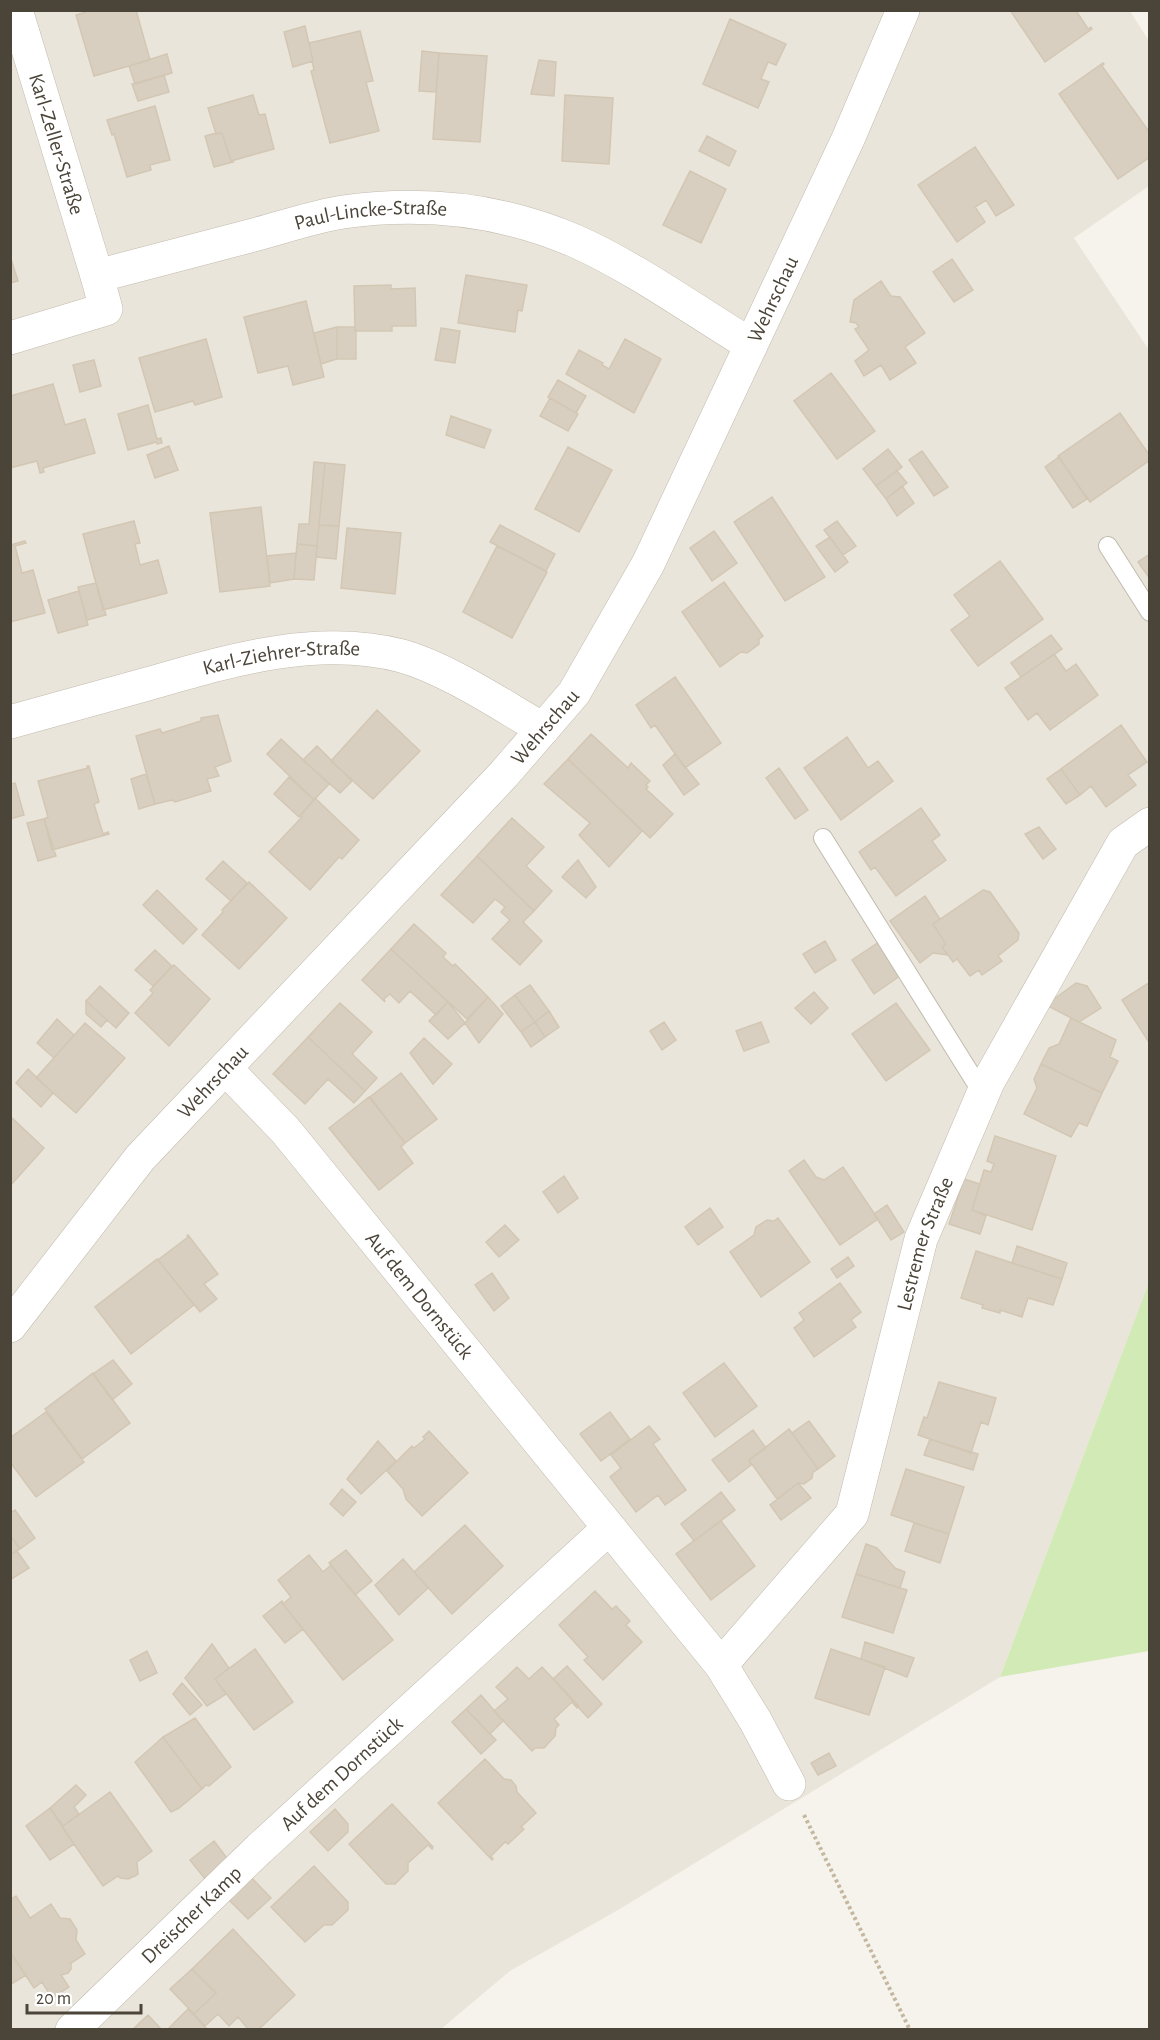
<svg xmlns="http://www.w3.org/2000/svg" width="1160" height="2040" viewBox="0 0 1160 2040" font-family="'Alegreya Sans',sans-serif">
	<rect width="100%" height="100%" fill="#f6f3ec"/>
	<path fill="#eae5da" d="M11,11h1119l19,30v145l-75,52 75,112v932l-149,395 -382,233 -108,61 -69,58 -430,1z"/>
	<path fill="#d2eab5" d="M1149,1282v369l-149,26z"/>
	<path fill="#d8cfc1" stroke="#d3c7b4" stroke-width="1.5" d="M92,10h44l14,50 -56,16 -18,-61z
		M1010,10h69l-2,2 11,17 3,-2 1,2 -47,33z
		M730,19l56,25 -10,21 -8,-3 -7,17 8,3 -11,26 -55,-24z
		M305,26l8,35 -20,6 -9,-35z
		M360,31l13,50 -7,1 13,49 -49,12 -19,-72 3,-1 -2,-9h1l-4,-18z
		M422,51l17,2 -3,39 -17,-1z
		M439,53l48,3 -7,86 -47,-3z
		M167,54l5,19 -37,11 -6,-18z
		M539,60l17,2 -2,34 -23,-2z
		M1103,63l1,1 -2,2 48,67v24l-32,22 -59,-85z
		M164,75l5,17 -31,9 -6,-17z
		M253,95l6,20 6,-1 9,35 -43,12 -9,-28 -6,1 -8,-26z
		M565,95l48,3 -4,66 -47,-3z
		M155,106l15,54 -20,5 1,5 -24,7 -13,-43 -2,1 -5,-15z
		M216,133v1l6,-1 9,28 2,1 -19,5 -9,-31z
		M707,136l29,15 -7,15 -30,-15z
		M975,147l39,58 -18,11 -10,-16 -11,7 10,15 -28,20 -39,-57z
		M690,171l36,18 -25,54 -38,-18z
		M10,256l8,25 -8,2z
		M952,259l21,31 -19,12 -21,-30z
		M466,275l61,10 -5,26 -4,-1 -3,22 -57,-9z
		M881,281l10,15 9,1 25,36 -20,14 11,16 -26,17 -9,-15 -17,11 -9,-15 14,-11 -14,-21 4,-2 -3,-4 -6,-1 4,-22z
		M391,285v4l24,-1 1,38h-24v5h-37l-1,-45z
		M306,301l18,76 -31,8 -5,-19 -30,7 -14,-56z
		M337,327v32l-16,5 -7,-31z
		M337,327h17l2,4v28h-19z
		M441,328l19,3 -5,32 -20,-3z
		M206,339l16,58 -27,8 -2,-4 -38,11 -16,-54z
		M625,339l36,20 -27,54 -68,-39 13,-24 24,13 -1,2 7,4z
		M94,360l7,26 -21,6 -7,-27z
		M831,373l44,58 -38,28 -43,-58z
		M558,380l28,16 -10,17 -28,-16z
		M53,384l12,41 20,-6 10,34 -52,15 1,4 -4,1 -3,-12 -27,7v-72z
		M550,398l28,16 -10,17 -28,-15z
		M148,405l9,34 4,-1 1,5 -5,1 -1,-2 -28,8 -10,-36z
		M1120,413l30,43v4l-60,42 -32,-46z
		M451,416l40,14 -7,18 -38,-13z
		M169,446l9,24 -23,8 -8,-23z
		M568,447l44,23 -33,62 -44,-23z
		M888,449l14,18 -26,19 -13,-17z
		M922,451l26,36 -14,9 -25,-36z
		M1059,457l28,42 -14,9 -28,-41z
		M314,462l11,1 -8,83 -20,-2 2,-20h10z
		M325,463l20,2 -6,61 -20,-1z
		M897,471l10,12 -21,16 -10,-13z
		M902,486l12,17 -17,13 -11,-17z
		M772,497l53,80 -40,24 -51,-79z
		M261,507l9,79 -50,6 -10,-79z
		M134,521l6,22 -5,1 5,21 18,-5 9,33 -64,17 -20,-76z
		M837,521l19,25 -13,9 -19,-25z
		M319,525l20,1 -3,33 -20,-2z
		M500,525l55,29 -9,17 -56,-29z
		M347,528l54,5 -6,61 -54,-6z
		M714,531l23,32 -25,18 -22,-33z
		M830,537l18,25 -13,10 -19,-26z
		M25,541l1,2 -11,3 7,27 11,-3 12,43 -35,9v-77z
		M297,544l20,2 -3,34 -20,-1z
		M497,546l50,26 -35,66 -49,-26z
		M296,553l-2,26 -24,4 -3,-27z
		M1150,554v25l-12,-17z
		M1000,561l43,58 -65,47 -27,-36 19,-14 -16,-21z
		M724,582l39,54 -4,3v5l-12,9 -6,-1 -21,15 -38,-55z
		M96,583l10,32 -19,5 -9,-33z
		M79,591l9,34 -30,8 -10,-33z
		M1051,635l11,14 -41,28 -10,-14z
		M1054,654l12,17 10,-7 22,31 -48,35 -13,-17 -9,7 -23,-32z
		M675,677l46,66 -36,25 -30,-43 -4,3 -15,-23z
		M377,710l43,41 -47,48 -42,-38z
		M218,715l13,46 -16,6 4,9 -12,3 4,12 -36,11 -3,-2 -17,4 -19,-68 24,-7 2,4 39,-12v-3z
		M1121,725l26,37 -19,13 8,10 -30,22 -15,-21 -11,9 -19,-26z
		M591,734l37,34 3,-5 19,18 -4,4 2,2 -2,2 27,25 -23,24 -82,-79z
		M847,737l21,31 10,-7 15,20 -52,39 -37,-52z
		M281,739l48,45 -15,16 -47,-46z
		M317,746l35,35 -12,12 -37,-33z
		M675,754l24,30 -15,11 -21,-30z
		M568,759l74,72 -33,36 -30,-32 11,-12 -46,-39z
		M87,766h2l10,36 -5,2 9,30 5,-2 1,2 -57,16 -8,-31 4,-2 -10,-36 50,-13z
		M779,768l29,42 -13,9 -29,-41z
		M1061,769l19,26 -14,9 -19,-25z
		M146,774l9,30 -16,5 -8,-30z
		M289,777l25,23 -15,17 -25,-23z
		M15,783l9,32 -14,4v-35z
		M315,798l44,42 -17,19 -3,-2 -29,33 -41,-38 33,-35 -2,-1z
		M921,808l19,27 -8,6 14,19 -50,36 -21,-29 -4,3 -12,-18z
		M512,818l32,29 -18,19 26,25 -18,20 -57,-55z
		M44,819l12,37 -18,5 -11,-38z
		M1039,827l17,22 -13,10 -18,-25z
		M477,856l57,55 -11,11 19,19 -22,24 -28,-26 18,-19 -9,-8 4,-5 -10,-8 -22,24 -32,-28z
		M578,860l18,27 -10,11 -24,-21z
		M223,861l24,22 -16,18 -25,-22z
		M249,882l38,36 -48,51 -37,-34 21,-23 -1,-2z
		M157,890l40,39 -14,15 -40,-39z
		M983,890l7,2 29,41 -1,7 -20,16 4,5 -20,14 -3,-5 -9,6 -13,-17 -4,3 -11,-15 4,-3 -13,-20z
		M925,896l15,23 -7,5 13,20 -4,3 6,8 -15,-2 -13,10 -30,-42z
		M414,924l32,29 -3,4 10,9 2,-2 33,33 -21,22 -76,-70z
		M882,940l22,33 -30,21 -22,-34z
		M825,941l11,19 -21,13 -12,-19z
		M391,949l57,53 -12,13 -26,-24 -11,12 -9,-9 -6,5 1,3 -23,-22z
		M155,950l17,16 -19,20 -18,-16z
		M174,965l36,34 -41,47 -34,-33 18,-20 -3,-3z
		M1150,982v62l-28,-44z
		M1076,983l11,3 14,22 -22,14 -33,-17z
		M530,985l19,26 -14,11 -20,-27z
		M100,986l29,27 -13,15 -30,-27z
		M814,992l14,16 -17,16 -16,-16z
		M515,995l20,27 -14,10 -20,-26z
		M488,997l15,17 -24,29 -14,-20z
		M86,1001l21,19 -6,7 -15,-13z
		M448,1002l17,21 -17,16 -19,-18z
		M340,1003l32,29 -20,22 25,24 -12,13 -57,-54z
		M896,1003l34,47 -44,31 -34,-47z
		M549,1011l10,16 -14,10 -10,-15z
		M1071,1018l45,22 -6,17 8,4 -16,32 -61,-29 8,-16 10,-4z
		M57,1019l17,16 -20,23 -17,-15z
		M535,1022l10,15 -14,10 -10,-15z
		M664,1022l12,18 -14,10 -12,-19z
		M761,1022l8,20 -25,9 -8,-20z
		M85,1023l40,35 -49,55 -40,-35z
		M308,1037l57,54 -11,12 -26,-24 -23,25 -32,-30z
		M424,1038l28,26 -19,20 -23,-31z
		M1041,1064l61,29 -15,33 -8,-3 -8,14 -47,-23 13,-26 -3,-9z
		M28,1069l25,24 -12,14 -25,-24z
		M401,1073l36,46 -32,24 -35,-46z
		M369,1097l36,46 -4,4 12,16 -34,27 -50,-62z
		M10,1116l34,32 -34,38z
		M995,1136l61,20 -24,74 -60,-20 12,-40 7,2 3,-8 -7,-3z
		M804,1160l12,17 8,3 19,-13 35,52 -38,26 -51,-74z
		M564,1176l14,22 -20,15 -15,-21z
		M964,1179l16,5 -8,26 14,6 -6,18 -31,-10z
		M887,1205l17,27 -13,8 -17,-26z
		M710,1208l13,19 -25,18 -13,-18z
		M778,1218l32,44 -49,35 -31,-45 24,-17 2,-8 11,-7 7,1z
		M505,1225l14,15 -20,17 -13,-15z
		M188,1235l30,39 -14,10 13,15 -17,13 -42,-52 30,-23 -1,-1z
		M1017,1246l50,17 -5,16 -50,-16z
		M976,1251l86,28 -9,26 -25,-7 -6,19 -22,-7v3l-18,-5 1,-3 -22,-7z
		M848,1257l6,9 -17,12 -6,-9z
		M157,1259l37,46 -63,49 -36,-47z
		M492,1273l17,25 -15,13 -19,-26z
		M840,1283l21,29 -10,8 5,7 -42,30 -20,-29 10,-8 -5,-7z
		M113,1360l19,24 -20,16 -19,-26z
		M724,1363l33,43 -42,31 -32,-44z
		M93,1373l37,50 -48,36 -37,-50z
		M939,1382l57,16 -8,27 -7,-3 -10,31 -53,-18 6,-18 3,1z
		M46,1412l38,50 -48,35 -26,-35v-24z
		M610,1412l20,27 -29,22 -21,-27z
		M809,1421l26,35 -17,13 -26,-36z
		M649,1426l11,13 -7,5 33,46 -21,15 -7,-10 -22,17 -26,-35 11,-9 -10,-13z
		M789,1429l29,40 -5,3 -1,6 -8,6 -6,-1 -21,16 -28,-39z
		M753,1430l13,18 -17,12 2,5 -22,17 -17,-22z
		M429,1431l39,42 -46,43 -16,-17 -3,-10 -16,-18 25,-25 2,2 11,-9 -2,-2z
		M930,1439l48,15 -5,16 -49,-15z
		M378,1441l18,20 -35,33 -14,-15z
		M906,1469l58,18 -15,47 -58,-19z
		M798,1483l13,15 -30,22 -11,-15z
		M342,1489l14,13 -13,14 -13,-12z
		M721,1492l14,18 -41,31 -13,-17z
		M15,1510l20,28 -15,11 -10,-14v-22z
		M721,1521l34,45 -44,34 -35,-46z
		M914,1523l35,11 -9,29 -35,-12z
		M465,1525l38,41 -51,48 -38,-42z
		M10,1535l10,14 -10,6z
		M866,1544l11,4 18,20 10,4 -5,16 -44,-14z
		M346,1550l26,31 -17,14 -26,-32z
		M17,1551l12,17 -19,12v-25z
		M309,1555l14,17 8,-7 62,75 -50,40 -60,-76 8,-7 -13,-17z
		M403,1559l25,29 -29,27 -24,-30z
		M856,1574l51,16 -14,43 -51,-16z
		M595,1591l17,18 4,-3 14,15 -4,4 16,17 -39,38 -19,-20 4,-3 -29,-32z
		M282,1601l1,3 20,25 -18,14 -22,-27z
		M865,1642l49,16 -7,19 -46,-18z
		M212,1644l17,24 -14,11 11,15 -19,12 -22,-28z
		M255,1649l38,53 -39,28 -39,-51z
		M831,1649l54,18 -16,48 -54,-17z
		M147,1651l10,22 -17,8 -10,-21z
		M567,1666l35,38 -14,14 -35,-39z
		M517,1667l12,12 13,-12 37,39 -2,2 -5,-6 -18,17 5,6 -3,3 -1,8 -11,12h-9l-3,3 -38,-40 14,-12 -12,-12z
		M182,1683l20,22 -12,10 -17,-21z
		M481,1695l22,26 -13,13 -24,-25z
		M466,1709l30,31 -15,14 -29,-32z
		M195,1718l36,49 -22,19 -3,-1 -4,4 -39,-52z
		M163,1737l39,52 -23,19 -8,4 -36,-50z
		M829,1753l7,13 -18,9 -7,-12z
		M485,1759l19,20 7,1 5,6 1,6 19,21 -15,14 3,2 -16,15 -3,-2 -14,14 2,3 -1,1 -54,-57z
		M76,1785l10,10 -12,12 5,7 -16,12 -13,-18z
		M110,1792l42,59 -15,11 1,12 -3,2 -7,3 -8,-1 -2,-2 -15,10 -41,-59z
		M392,1804l41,43 -1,2 -4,-4 -20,18v8l-13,13h-9l-37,-40z
		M50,1808l24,36 -24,16 -24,-34z
		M335,1809l13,15v8l-20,19 -18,-19z
		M214,1841l16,21 -24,18 -16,-20z
		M314,1866l34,36v8l-16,15h-8l-19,17 -34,-35z
		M248,1874l23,24 -23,21 -23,-23z
		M16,1896l14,22 21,-14 9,14 10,1 7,11 -1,10 9,14 -14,9v6l-3,4 -7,2 8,12 -17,11 -10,-16 -8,6 -24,-36v-52z
		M233,1929l62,66 -37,35h-9l-11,-13 -9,9 -11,-12 -13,12 -11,-12 22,-21 -24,-24z
		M10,1952l16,23 -16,10z
		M192,1969l24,24 -22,21 -24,-25z
		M188,2009l20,21h-41z
		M148,2015l14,15h-30z"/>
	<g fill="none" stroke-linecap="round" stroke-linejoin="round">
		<defs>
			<path id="service" d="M1108,546l42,66
				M823,838l160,256"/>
			<g id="minor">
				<path id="s1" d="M16,10l81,266"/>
				<path id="s2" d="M10,338l96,-29 -9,-33c50,-13 99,-26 149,-39 32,-8 65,-20 97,-25 80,-11 158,-3 232,29 59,26 120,70 176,104"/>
				<path id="s3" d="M10,722c47,-13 94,-26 141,-39 80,-23 167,-49 251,-27 46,13 99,49 141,73"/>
				<path id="s4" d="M226,1069l59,61 436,535 34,55 34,64"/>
				<path id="s5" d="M10,1326l130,-168 364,-384 70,-81 74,-129 200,-425 55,-129"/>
				<path id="s6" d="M721,1665l131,-151 69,-275 67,-157 135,-239 27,-19"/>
				<path id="s7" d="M72,2030l187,-181 350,-321"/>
			</g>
		</defs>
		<use href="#service" stroke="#c2bbae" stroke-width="20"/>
		<use href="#minor" stroke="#c2bbae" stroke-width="34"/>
		<path stroke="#c4b79f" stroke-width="4" stroke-dasharray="3 3" stroke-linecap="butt" d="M804,1815l106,215"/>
		<use href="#service" stroke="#fff" stroke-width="18"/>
		<use href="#minor" stroke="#fff" stroke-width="33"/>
	</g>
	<g text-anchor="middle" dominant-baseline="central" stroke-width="5" stroke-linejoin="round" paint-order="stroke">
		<g font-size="21" fill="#4b4439" stroke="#fff">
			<text stroke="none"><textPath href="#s1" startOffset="140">Karl-Zeller-Straße</textPath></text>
			<text stroke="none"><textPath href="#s2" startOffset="416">Paul-Lincke-Straße</textPath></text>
			<text stroke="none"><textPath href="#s5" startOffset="1290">Wehrschau</textPath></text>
			<text stroke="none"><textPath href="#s3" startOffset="280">Karl-Ziehrer-Straße</textPath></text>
			<text stroke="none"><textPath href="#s5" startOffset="804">Wehrschau</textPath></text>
			<text stroke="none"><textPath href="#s5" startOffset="318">Wehrschau</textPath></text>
			<text stroke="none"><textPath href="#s6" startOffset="480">Lestremer Straße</textPath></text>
			<text stroke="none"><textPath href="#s4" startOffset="298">Auf dem Dornstück</textPath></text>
			<text stroke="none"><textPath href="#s7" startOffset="372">Auf dem Dornstück</textPath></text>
			<text stroke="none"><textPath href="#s7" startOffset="166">Dreischer Kamp</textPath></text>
		</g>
	</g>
	<rect width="1160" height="2040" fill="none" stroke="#4b4439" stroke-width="24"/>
	<path d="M27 2004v9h114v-9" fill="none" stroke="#4b4439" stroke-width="3"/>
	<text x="36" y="2004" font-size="18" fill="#4b4439" stroke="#ffffff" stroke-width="4.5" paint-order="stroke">20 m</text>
</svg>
